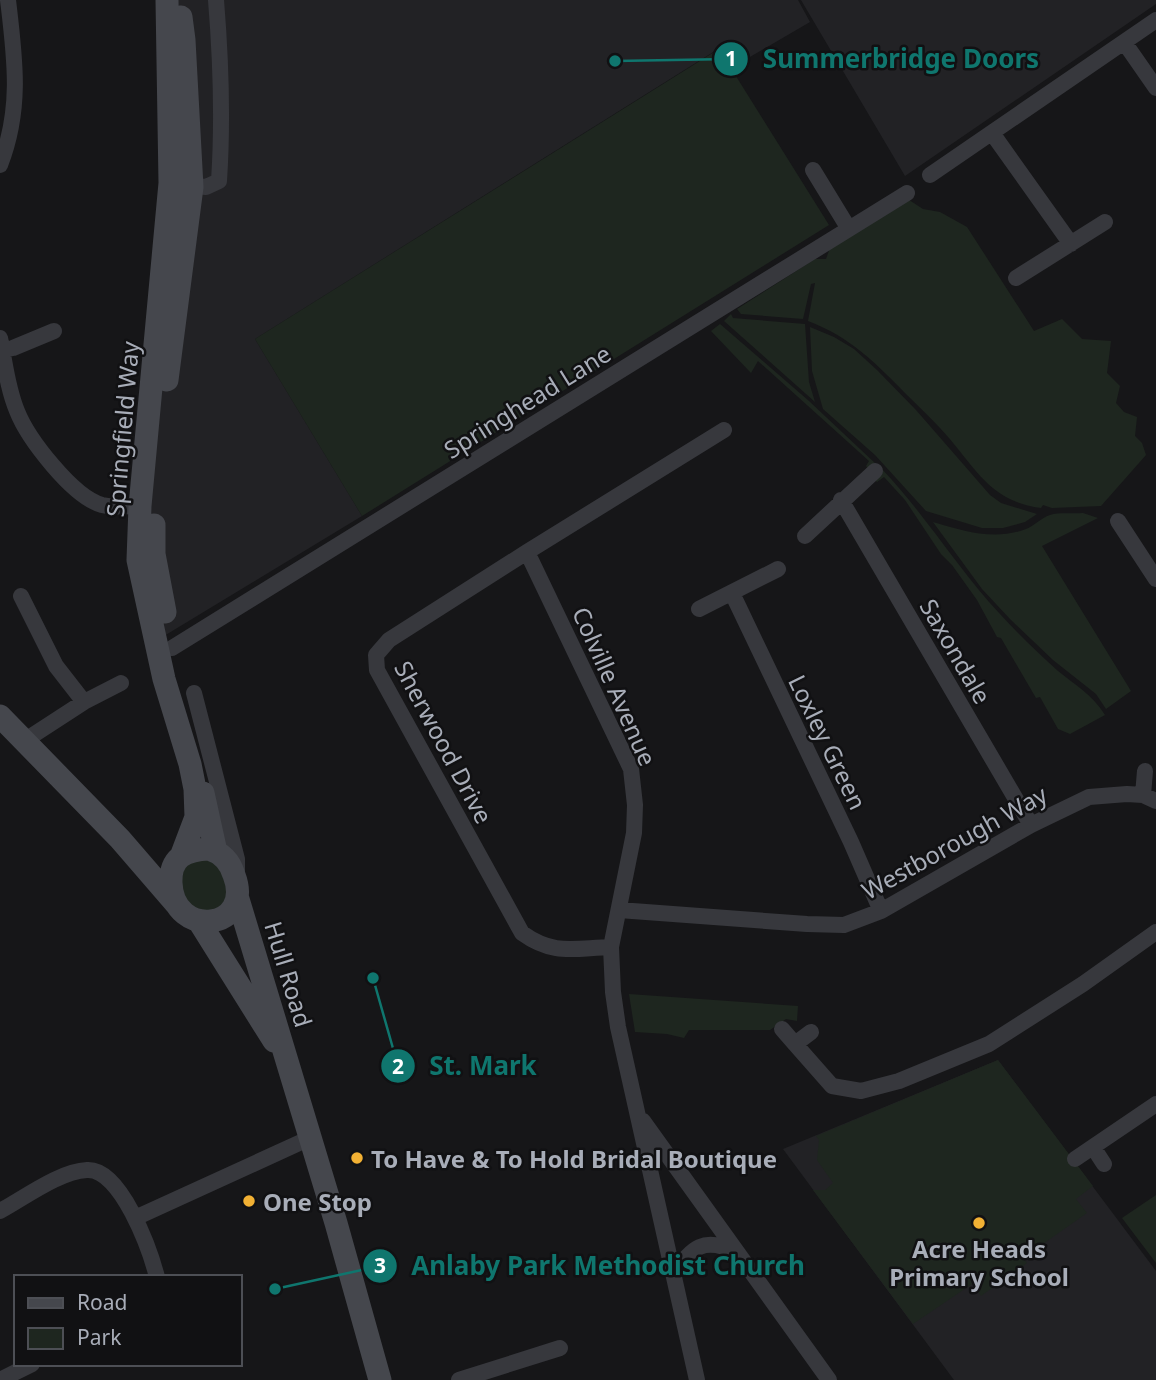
<svg xmlns="http://www.w3.org/2000/svg" width="1156" height="1380" viewBox="0 0 1156 1380" font-family="'Noto Sans',sans-serif">
	<rect width="100%" height="100%" fill="#161618"/>
	<path fill="#222225" d="M170,0h628l12,22 -79,46 -13,-19 -463,290 107,177 -198,120 -21,-137z
		M801,0h355v4l-251,172z
		M998,1060l158,211v109h-202l-171,-231z"/>
	<path fill="#1e261f" d="M719,49l110,176 -467,291 -107,-177z
		M906,198l17,11 17,3 27,15 67,104 28,-12 20,20 29,2 -4,32 13,13 -4,17 8,9 13,5 -2,19 7,7 4,12 -45,51 -49,2 -9,-3 -2,3c-54,-7 -67,-44 -101,-80 -11,-12 -23,-23 -34,-34 -32,-32 -54,-56 -98,-73l7,-38 -4,1 -8,35 -62,-5 -4,-5 78,-50h11l5,-14z
		M731,314l2,4 72,6 4,58 6,20 -91,-81z
		M720,324l89,77 68,64 -6,6 -5,-5 3,-5 -111,-100 -7,12 -40,-42z
		M810,327l24,10 20,12 23,21 39,40 74,85 11,8 36,11 -12,8 -22,6h-21l-56,-17 -51,-56 -52,-46 -11,-38z
		M881,468c44,46 76,100 119,146 18,20 38,39 58,57 17,14 35,24 47,44l-35,19 -12,-5 -18,-32 -4,1 -35,-60 -4,-1 -20,-37 -25,-35 -11,-11 -36,-54 -21,-23 -7,5 -5,-5z
		M1083,513l15,5 -56,28 89,145 -25,18 -10,-15 -43,-34 -43,-41 -28,-30 -49,-67c30,9 62,19 93,7 8,-3 15,-11 24,-14 9,-3 23,-1 33,-2z
		M192,857c28,4 28,10 37,36l-9,21 -31,-6 -13,-36z
		M629,994l169,12 -1,15 -11,-2 -16,11h-81l-5,8 -17,-4 -32,-2z
		M998,1060l95,126 -17,13 11,14 -64,45 4,5 -46,33 -9,-12 -59,40 -100,-134h12l8,-7 -16,-23 2,-20 -3,-4z
		M1156,1195v68l-34,-45z"/>
	<g fill="none" stroke-linecap="round" stroke-linejoin="round">
		<path stroke="#37383d" stroke-width="16" d="M1124,42l32,46
			M992,133l79,111
			M0,165c22,-56 15,-106 8,-165
			M813,170l36,59
			M930,175l226,-155
			M183,185l23,2 13,-6c4,-61 2,-120 -3,-181
			M1016,278l89,-56
			M0,338c5,24 7,49 17,73 11,28 56,86 85,94 12,3 26,1 38,1
			M3,350l10,-2 41,-17
			M841,500l190,325
			M1118,521l38,58
			M805,536l70,-65
			M527,552l104,217 4,36 -1,28 -23,114 2,45 5,35 79,353
			M732,593l119,249 30,69
			M21,596l35,70 28,36
			M699,609l79,-40
			M172,648l735,-455
			M194,693l43,166v15
			M24,741l60,-39 37,-19
			M1143,795l2,-24
			M619,910l188,14 37,1 37,-14 150,-86 58,-28 38,-3 16,1 13,6
			M611,947c-37,1 -57,9 -89,-14l-145,-263 -1,-15 13,-15 138,-88 197,-122
			M782,1029l13,15 16,-12
			M795,1044l37,42 29,5 38,-10 90,-37 94,-60 73,-52
			M643,1121l186,259
			M1093,1147l11,17
			M1075,1159l81,-55
			M0,1211c24,-13 60,-40 87,-41 34,-2 63,80 70,107
			M135,1218l175,-80
			M674,1273c19,-26 29,-36 61,-22
			M0,1380l32,-16
			M459,1380l101,-32"/>
		<path stroke="#45474d" stroke-width="23" d="M167,0l3,183 -30,323 -2,54 26,119 26,85 5,25 1,28 -14,37
			M167,380l25,-193 -8,-147 -3,-23
			M154,525v29l11,58
			M0,716l120,123 57,66
			M203,793l13,59
			M209,849c13,4 21,13 25,26 21,55 -61,65 -63,8 -1,-26 14,-33 38,-34z
			M238,899l98,324 44,157
			M200,923l74,118"/>
	</g>
	<g fill="#f2b134" stroke="#111113" stroke-width="2.5">
		<circle cx="357" cy="1158" r="7"/>
		<circle cx="249" cy="1201" r="7"/>
		<circle cx="979" cy="1223" r="7"/>
	</g>
	<g text-anchor="middle" dominant-baseline="central" stroke-width="5" stroke-linejoin="round" paint-order="stroke">
		<g font-size="24" fill="#a8adb8" stroke="#111113">
			<text transform="translate(527 401) rotate(-32)">Springhead Lane</text>
			<text transform="translate(122 429) rotate(-85)">Springfield Way</text>
			<text transform="translate(956 651) rotate(60)">Saxondale</text>
			<text transform="translate(615 686) rotate(66)">Colville Avenue</text>
			<text transform="translate(444 742) rotate(62)">Sherwood Drive</text>
			<text transform="translate(828 742) rotate(64)">Loxley Green</text>
			<text transform="translate(954 842) rotate(-29)">Westborough Way</text>
			<text transform="translate(289 974) rotate(73)">Hull Road</text>
		</g>
		<g font-size="24" font-weight="bold" fill="#a8adb8" stroke="#111113" text-anchor="start">
			<text x="371" y="1158">To Have &amp; To Hold Bridal Boutique</text>
			<text x="263" y="1201">One Stop</text>
			<text x="979" y="1248" text-anchor="middle">Acre Heads<tspan x="979" dy="28">Primary School</tspan></text>
		</g>
	</g>
	<path fill="none" stroke="#0f766e" stroke-width="2.5" d="M615 61L731 59M373 978L398 1066M275 1289L380 1266"/>
	<g fill="#0f766e" stroke="#111113" stroke-width="2.5">
		<circle cx="615" cy="61" r="7"/>
		<circle cx="373" cy="978" r="7"/>
		<circle cx="275" cy="1289" r="7"/>
		<circle cx="731" cy="59" r="18"/>
		<circle cx="398" cy="1066" r="18"/>
		<circle cx="380" cy="1266" r="18"/>
	</g>
	<g font-size="21" text-anchor="middle" font-weight="bold" fill="#fff">
		<text x="731" y="66">1</text>
		<text x="398" y="1074">2</text>
		<text x="380" y="1273">3</text>
	</g>
	<g font-size="26" text-anchor="middle" font-weight="bold" fill="#0f766e" stroke="#111113" stroke-width="5" stroke-linejoin="round" paint-order="stroke">
		<text x="901" y="68">Summerbridge Doors</text>
		<text x="483" y="1075">St. Mark</text>
		<text x="608" y="1275">Anlaby Park Methodist Church</text>
	</g>
	<rect x="14" y="1275" width="228" height="91" fill="#111113" stroke="#4d4f55" stroke-width="2"/>
	<rect x="28" y="1298" width="35" height="10" fill="#45474d" stroke="#4d4f55" stroke-width="2"/>
	<text x="77" y="1310" font-size="21" fill="#a8adb8">Road</text>
	<rect x="28" y="1328" width="35" height="21" fill="#1e261f" stroke="#4d4f55" stroke-width="2"/>
	<text x="77" y="1345" font-size="21" fill="#a8adb8">Park</text>
</svg>
